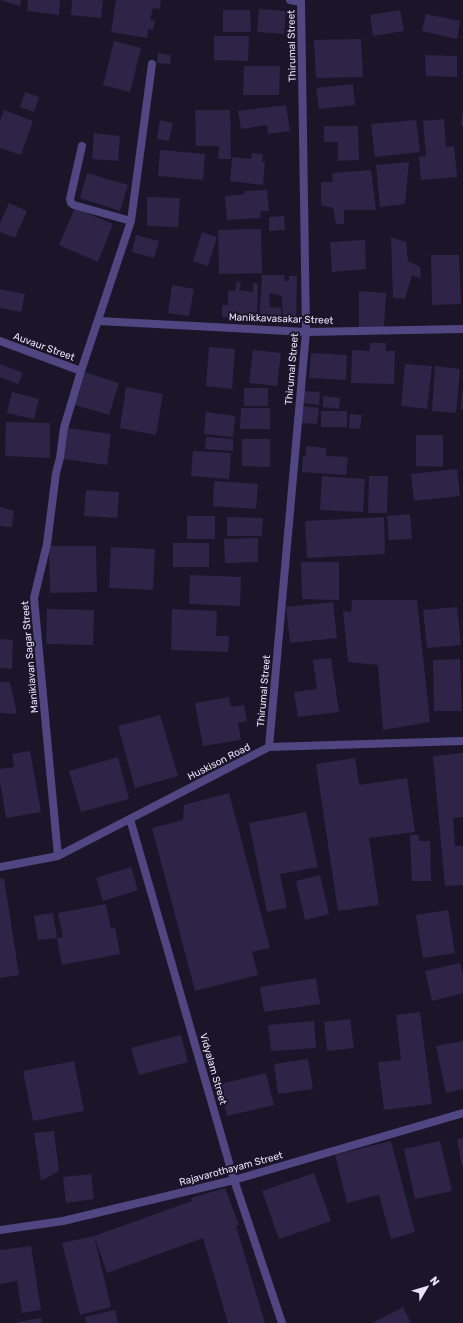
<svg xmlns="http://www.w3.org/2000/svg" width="463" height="1323" viewBox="0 0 463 1323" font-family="Rubik,sans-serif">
	<rect width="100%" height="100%" fill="#1b152a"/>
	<path fill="#2f2348" d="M0,0h21l-1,6z
		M28,0h32l-1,15 -32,-4z
		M72,0h31l-2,18 -30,-3z
		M116,0h45l-1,9 -7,-1 -3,12 5,1 -2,9 -5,-1 -1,9 -36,-6z
		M259,9l27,2 -2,23 -27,-2z
		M223,10h27l1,22h-28z
		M400,10l4,21 -31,5 -3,-21z
		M426,14l34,7 -3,18 -35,-8z
		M214,36h35l-1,25 -34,-1z
		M361,39l2,38 -47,1 -2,-38z
		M114,41l27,7 -11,44 -27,-7z
		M158,53l13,2 -1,9 -13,-1z
		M425,55l32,1v21l-31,-1z
		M244,66h36l-1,29h-36z
		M353,84l2,21 -36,4 -3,-21z
		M25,92l14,5 -5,15 -14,-5z
		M286,105l4,26 -22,3 -1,-9 -26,4 -3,-18z
		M4,110l29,11 -12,34 -21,-7v-27z
		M195,110h35l1,49h-13l1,-13h-23z
		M462,113h1v13h-2z
		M444,119l2,28 8,-1 3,31 -36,3 -2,-23 7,-1 -3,-35z
		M160,120l13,3 -4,18 -12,-2z
		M416,120l4,32 -45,5 -4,-33z
		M324,126h34l1,34 -21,1v-19h-14z
		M94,133l26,3 -2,25 -26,-2z
		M160,150l45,4 -2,26 -45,-4z
		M252,153l11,1 -1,8h3l-2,23 -33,-4 2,-24 19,2z
		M409,162l-4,42 -25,3 -4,-42z
		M371,170l5,40h-32v14h-8l-3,-16 -12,-3v-23h12l-1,-9z
		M87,173l41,12 -8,26 -40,-13z
		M267,190l2,21h-9l1,7 -34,2 -2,-24 20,-2 -1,-3z
		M147,197l33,1 -2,29 -31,-1z
		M9,203l18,8 -12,27 -15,-6v-9z
		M75,208l38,16 -15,38 -39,-17z
		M284,216l1,14 -16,1v-14z
		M261,229l1,44 -43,1 -1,-44z
		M202,232l15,5 -9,29 -15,-5z
		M136,235l23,6 -5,17 -22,-6z
		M391,237l15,5 2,19 12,6 1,12 -9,-4 -7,24 -12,-1z
		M365,240l1,29 -34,3 -2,-30z
		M431,255h28l2,49 -29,1z
		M262,275h22l1,6h4v-5h8l-1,48 -13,-1 -1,-27 -13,-3 1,14 11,1 1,15 -23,-1z
		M237,281l4,1 -2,8 14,2v-9l5,1 -1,37 -35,-4v-12h6v-15l7,1z
		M172,285l22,4 -5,27 -21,-3z
		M0,289l25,5 -4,18 -21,-4z
		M359,291l27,2 -2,34h-25z
		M370,343h16v8h9l-1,33 -43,-1 1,-33 18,1z
		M209,347l26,2 -3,40 -26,-3z
		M253,350l28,3 -4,33 -28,-3z
		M311,353l36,2 -1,25 -37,-2z
		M0,364l23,9 -5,11 -18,-7z
		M405,364l27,2 -5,43 -26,-3z
		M435,366l25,3 -4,44 -24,-2z
		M85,372l34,11 -10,32 -34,-10z
		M126,387l37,7 -7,41 -36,-7z
		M244,388h24v18h-24z
		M303,391l17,1 -1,13 -17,-2z
		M12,392l27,7 -5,20 -27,-6z
		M462,392h1v17h-2z
		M323,396l17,2 -1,11 -16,-2z
		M301,406l18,2 -2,16 -17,-1z
		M241,408h29v21h-30z
		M321,411h26v16h-26z
		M206,412l29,4 -2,21 -29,-3z
		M350,414l12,1 -2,14 -11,-1z
		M6,422l44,1v35l-45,-2z
		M68,428l43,6 -4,31 -43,-6z
		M416,435h27v32l-27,-1z
		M206,437l27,2v12l-28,-2z
		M242,439h28v28l-28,-1z
		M306,446l20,2v8l22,1 -2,18 -44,-3 1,-16h3z
		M193,451l38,2 -2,26 -38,-3z
		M457,469l3,27 -46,5 -3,-27z
		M322,476l43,3 -2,33 -43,-2z
		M369,476h19l-1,37h-19z
		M214,481l44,3 -2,25 -43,-3z
		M86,490l33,2 -2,26 -33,-2z
		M0,507l14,4 -2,16 -12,-1z
		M410,514l2,25 -23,1 -2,-24z
		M187,516h28v23h-28z
		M227,517l36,1 -1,18h-35z
		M384,517l1,37 -78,4 -2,-37z
		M258,538v24l-33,1 -1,-24z
		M173,543h36v24h-36z
		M49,546h47l1,46 -47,1z
		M111,547l44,2 -2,41 -44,-2z
		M301,562h38v38l-37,-1z
		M190,575l51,2 -1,29 -51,-2z
		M352,600h65l13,122 -47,8 -5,-65 -30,-3 -5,-51 8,1z
		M333,602l4,36 -47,5 -4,-36z
		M457,607l4,38 -34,3 -4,-38z
		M47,609l47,1 -1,35 -47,-1z
		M172,609l45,2 -1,25h13l-1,16 -57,-2z
		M0,639l13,1 -1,29 -12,-1z
		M331,658l8,54 -41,5 -4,-25 23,-3 -4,-29z
		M460,659l2,52h-28l-1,-51z
		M0,682h10l7,32 -17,-1z
		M229,697l2,10 13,-2 3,16 -9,2 3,17 -38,6 -8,-43z
		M160,715l18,61 -43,12 -17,-62z
		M30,751l11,61 -35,6 -6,-37v-12l14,-2 -2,-13z
		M463,753v64l-10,1 2,28h8v39l-18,1 -12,-130z
		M118,757l11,42 -48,13 -12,-41z
		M355,758l4,27 48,-7 8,54 -46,6 10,67 -41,6 -22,-147z
		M229,793l41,155 -18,4 6,23 -63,16 -43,-163 31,-8 1,-15z
		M306,812l12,55 -38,7 7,34 -20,4 -18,-89z
		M410,835h9v6h11l1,40h-19z
		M131,867l7,23 -35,11 -7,-23z
		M320,875l9,39 -24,6 -9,-39z
		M4,878l15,97 -19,3v-99z
		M106,904l5,24 4,-1 5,27 -58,11 -5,-27 6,-1 -5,-24z
		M448,910l7,43 -32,5 -7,-43z
		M53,913l4,25 -19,2 -4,-24z
		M460,963l3,12v18l-31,8 -7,-30z
		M316,978l4,26 -56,8 -4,-25z
		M420,1012l12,92 -48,6 -6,-48 23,-2 -5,-45z
		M350,1019l4,29 -27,3 -3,-29z
		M314,1021l2,27 -45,3 -3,-26z
		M181,1035l7,27 -49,13 -8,-27z
		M463,1041v48l-17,4 -10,-47z
		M308,1059l5,30 -35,5 -4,-30z
		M74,1061l10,50 -51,10 -10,-50z
		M266,1073l8,32 -47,11 -7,-32z
		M54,1131l5,40 -18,10 -7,-48z
		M463,1138v28h-1l-5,-27z
		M391,1141l24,91 -24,7 -12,-44 -32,8 -12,-48z
		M440,1141l12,50 -37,8 -11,-50z
		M314,1173l17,48 -52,18 -17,-48z
		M91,1174l3,25 -28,4 -3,-26z
		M225,1188l14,37 -3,1 29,97h-37l-25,-85 -96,35 -13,-37 98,-35 -1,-3z
		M94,1236l17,71 -31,8 -18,-72z
		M31,1246l10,64 -19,3 -5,-32 -17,3v-34z
		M403,1307l8,16h-39z
		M115,1310l3,13h-32l-1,-6z
		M41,1318l1,5h-25v-1z"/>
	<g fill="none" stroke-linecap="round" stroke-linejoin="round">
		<path stroke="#4f4682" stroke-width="8" d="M82,146l-12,53 1,4 3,2 57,16
			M99,321l207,11 157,-3
			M0,341l81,30
			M269,747l37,-415 -5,-330 -11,-2
			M130,819l104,361 48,143
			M58,856l-24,-258 13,-54 9,-71 4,-15 4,-30 17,-57 50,-150 21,-157
			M0,867l58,-11 211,-109 194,-6
			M0,1230l63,-9 171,-41 229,-67"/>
	</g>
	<g text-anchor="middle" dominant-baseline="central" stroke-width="4" stroke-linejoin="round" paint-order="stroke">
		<g font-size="10" fill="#e7e2fb" stroke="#1b152a">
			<text transform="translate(292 46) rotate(-91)">Thirumal Street</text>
			<text transform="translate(281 319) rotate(2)">Manikkavasakar Street</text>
			<text transform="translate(44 347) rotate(20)">Auvaur Street</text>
			<text transform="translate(292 369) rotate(-85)">Thirumal Street</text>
			<text transform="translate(30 657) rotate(-95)">Maniklavan Sagar Street</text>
			<text transform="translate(264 691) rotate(-85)">Thirumal Street</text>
			<text transform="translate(219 762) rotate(-27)">Huskison Road</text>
			<text transform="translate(213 1069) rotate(74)">Vidyalam Street</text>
			<text transform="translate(231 1169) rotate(-15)">Rajavarothayam Street</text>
		</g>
	</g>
	<g transform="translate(427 1287) rotate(52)" stroke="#1b152a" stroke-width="3" paint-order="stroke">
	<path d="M0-3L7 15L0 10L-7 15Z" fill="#e7e2fb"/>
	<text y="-6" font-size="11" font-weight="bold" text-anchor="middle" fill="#e7e2fb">N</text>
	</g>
</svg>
